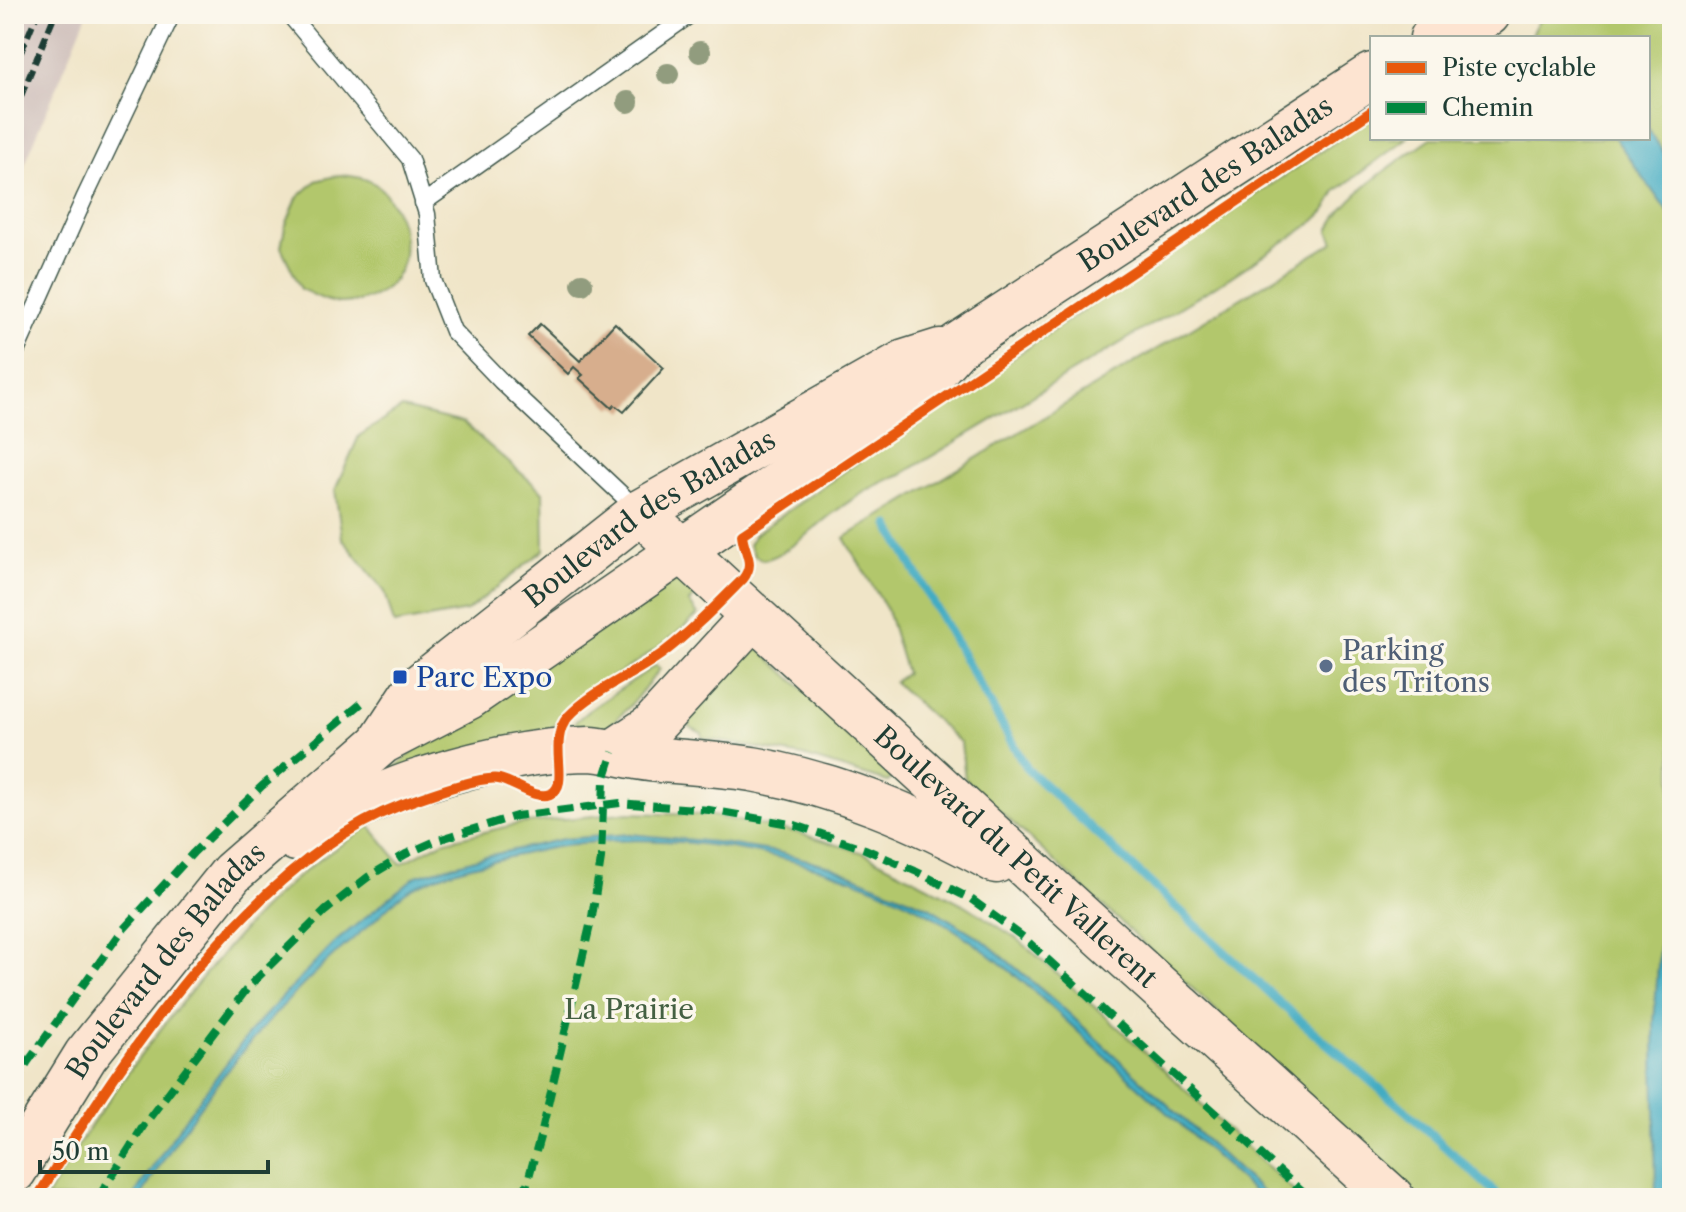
<svg xmlns="http://www.w3.org/2000/svg" width="1686" height="1212" viewBox="0 0 1686 1212" font-family="'Libre Caslon Text',serif">
	<rect width="100%" height="100%" fill="#fbf7ec"/>
	<filter id="ink" filterUnits="userSpaceOnUse"><feTurbulence type="fractalNoise" baseFrequency=".0125" numOctaves="2"/><feDisplacementMap in="SourceGraphic" scale="16" xChannelSelector="R" yChannelSelector="G"/><feConvolveMatrix kernelMatrix="1 2 1 2 8 2 1 2 1" color-interpolation-filters="sRGB"/></filter>
	<filter id="wash" filterUnits="userSpaceOnUse"><feTurbulence type="fractalNoise" baseFrequency=".006" numOctaves="4" result="noise"/><feDisplacementMap in="SourceGraphic" scale="32" xChannelSelector="R" yChannelSelector="G"/><feGaussianBlur stdDeviation="1.8" result="paint"/><feColorMatrix in="noise" values="0 0 0 0 0 0 0 0 0 0 0 0 0 0 0 0 0 1.4 0 .05"/><feComposite in="paint" operator="in"/></filter>
	<g filter="url(#wash)">
		<rect width="100%" height="100%" fill="#f0e5c8"/>
		<path fill="#cfc0bb" d="M17,14h70l-73,176v-169z"/>
		<path fill="#b2c76c" stroke="#688250" stroke-width="2" d="M1546,14h126v151l-24,-36v-91h-119l8,-15z
			M1372,117v21h35l-71,53 -11,20 -14,13 -82,54 -327,196c-23,8 -46,22 -66,37 -20,14 -51,46 -73,49l-8,-4 -6,-11 6,-11 133,-93z
			M1431,138h184l57,80v590l-7,56 -11,160 2,174h-236l-455,-419 -4,-36 -67,-61 12,-9 -19,-63 -43,-72 490,-296 -5,-11c13,-35 72,-71 102,-93z
			M339,175c12,1 25,2 36,9 11,7 20,23 24,35 17,48 -8,81 -57,84 -13,1 -29,-9 -41,-14l-20,-42 4,-20 12,-29 19,-17z
			M402,408l61,15 80,69 1,58 -77,61 -73,13 -9,-32 -43,-54 -7,-48 24,-54z
			M675,574l27,14 -13,14 9,13c-19,17 -39,33 -61,47 -32,21 -68,36 -87,71l-167,45 38,-33z
			M755,645l140,128 -7,9 -85,-26 -101,-18v-5l-12,-6 -1,-7 4,-7z
			M656,665l4,4 -30,37 -32,31 -30,-9 20,-17z
			M622,813l86,2 87,17 69,21 103,53 52,34 103,91 179,167h-1255c44,-76 94,-145 150,-213 33,-40 68,-82 109,-114 20,-17 43,-31 65,-45l31,38 41,-22 76,-18z"/>
		<path fill="#43acc3" stroke="#31747c" stroke-width="2" d="M1648,129l24,36v53l-57,-80h33z
			M1672,808v390h-16l-2,-174 11,-160z
			M630,834l85,8 62,10 54,14 98,41 54,33 79,67 207,191h-9c-53,-50 -106,-98 -160,-146 -51,-47 -101,-96 -161,-132 -99,-59 -242,-89 -356,-77 -28,3 -55,10 -82,16 -30,7 -66,15 -92,31 -16,10 -28,25 -42,37 -92,75 -166,169 -227,271h-8l54,-81 67,-89 81,-85 82,-67 66,-19 81,-18z"/>
		<g fill="none" stroke-linecap="round" stroke-linejoin="round">
			<path stroke="#43acc3" stroke-width="9" d="M889,525l138,244 254,235 126,108 94,86"/>
		</g>
		<g id="blocks">
			<path fill="#d7ae8d" d="M615,323l49,45 -40,44 -9,-7 -3,3 -33,-30 4,-3 -9,-8 -6,7 -40,-38 12,-12 40,37z"/>
		</g>
	</g>
	<g filter="url(#ink)">
		<use href="#blocks" fill-opacity="0" stroke="#3e564a" stroke-width="2"/>
		<g fill="none" stroke-linecap="round" stroke-linejoin="round">
			<defs>
				<path id="service" d="M289,14l121,145 17,55 6,66 20,51 48,50 138,130
					M423,203l268,-189
					M14,356l70,-157 88,-185"/>
				<g id="secondary">
					<path d="M1432,38l56,-24"/>
					<path id="s1" d="M640,512l414,380 338,306"/>
					<path id="s2" d="M383,739l33,-50 224,-177 265,-150 35,-11"/>
					<path d="M613,752l38,-25 102,-111"/>
					<path d="M296,839c42,-21 82,-46 127,-59 53,-17 111,-31 167,-31 20,1 39,8 60,10 34,3 68,5 102,10 88,16 166,49 244,92"/>
					<path id="s3" d="M14,1171l72,-116 146,-182 150,-131 87,-45 453,-312 36,-40 414,-270"/>
				</g>
			</defs>
			<use href="#service" stroke="#3e564a" stroke-width="19"/>
			<use href="#secondary" stroke="#3e564a" stroke-width="47"/>
			<use href="#service" stroke="#fff" stroke-width="16"/>
			<use href="#secondary" stroke="#fde4d1" stroke-width="44"/>
			<path stroke="#1f3d34" stroke-width="6" stroke-dasharray="12 6" stroke-linecap="butt" d="M14,69l23,-55
				M14,113l41,-99"/>
			<path stroke="#00873e" stroke-width="8" stroke-dasharray="16 8" stroke-linecap="butt" d="M14,1086l13,-23 94,-131 72,-79 69,-67 101,-84
				M98,1198l46,-73 105,-139 76,-75 43,-34 38,-23 32,-14 78,-24 104,-13 89,7 86,15 70,24 50,22 56,28 52,38 286,261
				M523,1198l19,-68 50,-213 9,-58 3,-79 9,-28"/>
			<defs>
				<path id="cycleway" d="M37,1198c79,-132 215,-337 364,-393 19,-7 80,-30 98,-26 15,3 36,21 51,15 22,-8 -4,-53 18,-77 25,-27 65,-42 95,-64 28,-21 55,-49 80,-74 13,-17 1,-25 -1,-45l630,-423"/>
			</defs>
			<use href="#cycleway" stroke="#fbf7ec" stroke-width="15"/>
			<use href="#cycleway" stroke="#e8590c" stroke-width="10"/>
		</g>
		<g fill="#919c7e">
			<circle cx="700" cy="52" r="11"/>
			<circle cx="668" cy="74" r="11"/>
			<circle cx="628" cy="102" r="11"/>
			<circle cx="582" cy="284" r="11"/>
		</g>
	</g>
	<circle fill="#5c6f8a" stroke="#fbf7ec" stroke-width="3" cx="1326" cy="666" r="8"/>
	<rect fill="#1a4fb4" stroke="#fbf7ec" stroke-width="3" x="392" y="669" width="16" height="16" rx="4"/>
	<g text-anchor="middle" dominant-baseline="central" stroke-width="7" stroke-linejoin="round" paint-order="stroke">
		<g font-size="28" fill="#1f3d34" stroke="#fbf7ec">
			<text stroke="none"><textPath href="#s3" startOffset="1566">Boulevard des Baladas</textPath></text>
			<text stroke="none"><textPath href="#s2" startOffset="350">Boulevard des Baladas</textPath></text>
			<text stroke="none"><textPath href="#s1" startOffset="510">Boulevard du Petit Vallerent</textPath></text>
			<text stroke="none"><textPath href="#s3" startOffset="260">Boulevard des Baladas</textPath></text>
		</g>
		<g font-size="28" fill="#4e5e75" stroke="#fbf7ec" text-anchor="start">
			<text x="1342" y="650">Parking<tspan x="1342" dy="32">des Tritons</tspan></text>
		</g>
		<g font-size="28" fill="#164399" stroke="#fbf7ec" text-anchor="start">
			<text x="416" y="677">Parc Expo</text>
		</g>
		<g font-size="28" fill="#446042" stroke="#fbf7ec">
			<text x="629" y="1009">La Prairie</text>
		</g>
	</g>
	<rect width="1686" height="1212" fill="none" stroke="#fbf7ec" stroke-width="48"/>
	<rect x="1370" y="36" width="280" height="104" fill="#fbf7ec" stroke="#a3ada2" stroke-width="2"/>
	<rect x="1386" y="62" width="40" height="12" fill="#e8590c" stroke="#a3ada2" stroke-width="2"/>
	<text x="1442" y="76" font-size="24" fill="#1f3d34">Piste cyclable</text>
	<rect x="1386" y="102" width="40" height="12" fill="#00873e" stroke="#a3ada2" stroke-width="2"/>
	<text x="1442" y="116" font-size="24" fill="#1f3d34">Chemin</text>
	<path d="M40 1160v12h228v-12" fill="none" stroke="#1f3d34" stroke-width="4"/>
	<text x="52" y="1160" font-size="24" fill="#1f3d34" stroke="#fbf7ec" stroke-width="6" paint-order="stroke">50 m</text>
</svg>
